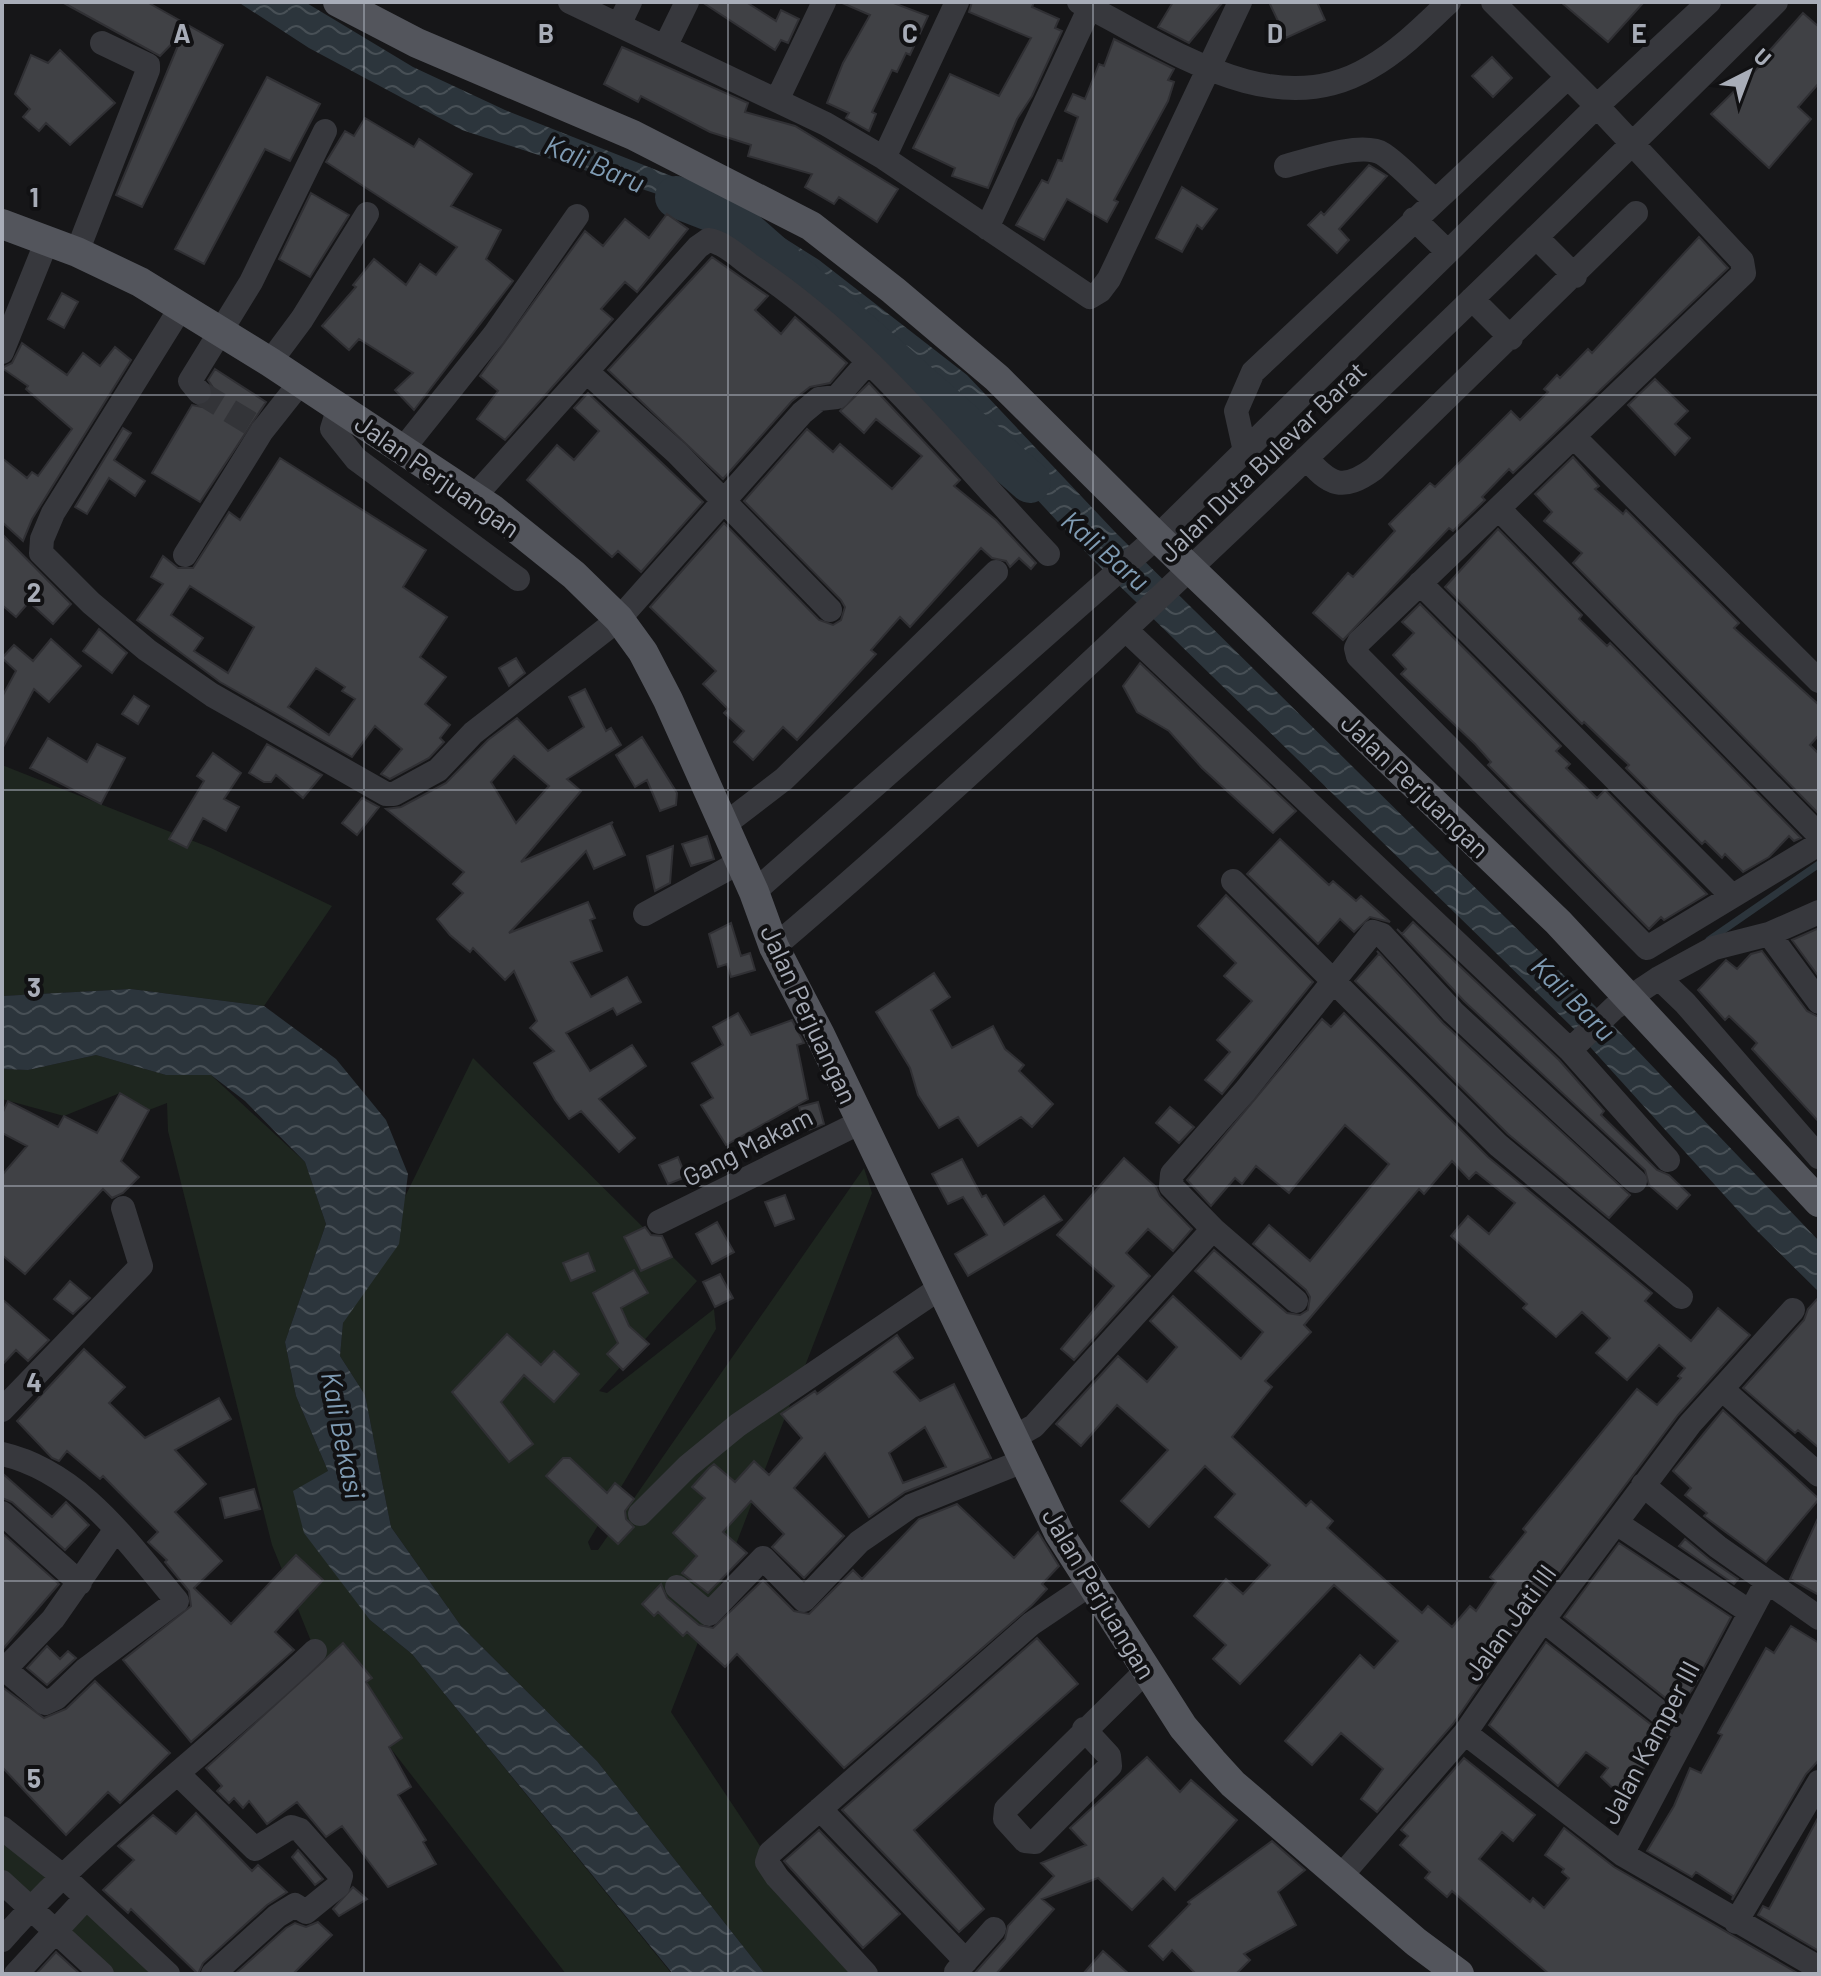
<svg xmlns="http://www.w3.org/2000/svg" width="1821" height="1976" viewBox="0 0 1821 1976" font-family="Barlow,sans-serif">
	<defs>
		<pattern id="water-waves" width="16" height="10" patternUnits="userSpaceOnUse" patternTransform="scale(2)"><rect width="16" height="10" fill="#2c353c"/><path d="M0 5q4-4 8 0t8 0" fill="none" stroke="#485056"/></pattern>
	</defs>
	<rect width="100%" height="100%" fill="#161618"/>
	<path fill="#1e261f" d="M2,765l209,83 121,58 -68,100 -133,-17 -129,7z
		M96,1055l70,20h45l94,87 21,62 -41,118 11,54 32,75 42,149 42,34 260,320h-106l-251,-323 -43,-106 -104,-414 -1,-28 -18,7 -29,-17 -56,23 -62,-17v-30l26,1z
		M473,1058l224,223 -98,110 8,2 107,-84 2,20 -128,213 3,8h7l266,-382 8,25 -201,519 97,146 98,116h-101l-168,-213 -136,-135 -70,-99 -26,-132 -25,-39 3,-33z
		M2,1832l59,46 -30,26 -29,-26z
		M86,1898l82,76h-66l-47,-44z"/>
	<path fill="url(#water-waves)" d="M238,2h67l108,65 92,43 174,69 59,30 81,51 148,115 149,158 479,473 224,235v51l-67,-66 -179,-198 -479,-467 -148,-160 -135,-127 -81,-56 -268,-88 -153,-82z
		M131,989l133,17 72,53 50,61 22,54 -9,70 -56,79 -3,33 25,39 26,132 70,99 136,135 168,213h-92l-261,-320 -42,-34 -66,-87 -11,-42 35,-20 -32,-75 -11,-54 41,-118 -21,-62 -60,-61 -34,-26h-45l-70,-20 -68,15 -26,-1v-73z"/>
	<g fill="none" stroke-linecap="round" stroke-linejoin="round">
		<path stroke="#2c353c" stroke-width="7" d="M1709,940l110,-76"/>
		<path stroke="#2c353c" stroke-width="42" d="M676,197l54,21 300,264"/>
	</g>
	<path fill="#404145" stroke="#303034" stroke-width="2" fill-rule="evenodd" d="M62,2h85l76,43 -81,162 -26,-12 68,-164 -24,25z
		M702,2h44l30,19 5,-11 18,9 -11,24 -7,-3 -6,10z
		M840,2h51l37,14 -18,39 -4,-2 -9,19 -5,-2 -20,42 4,2 -7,17 -23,-13 3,-5 -22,-10 16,-40 27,-48z
		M972,2h62l-2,5 27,12 -4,9 7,3 -30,65 -15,23 -29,69 -36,-12 3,-8 -42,-20 37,-74 49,22 32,-58 -62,-26z
		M1173,2h50l-34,41 -31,-16z
		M1269,2h48l8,18 -39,18z
		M1561,2h83l-36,40z
		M1803,13l16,14v56l-21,24 13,12 -42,49 -58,-54 55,-54 -3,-2z
		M1114,39l60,30 -6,11 6,2 -6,19 -54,99 4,2 -11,20 -40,-23 -23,41 -28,-15 26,-45 6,3 10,-23 4,1 16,-44 -13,-6 8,-17 12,5 14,-35 5,2z
		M622,47l126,56 -3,9 50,14 103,63 -21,33 -38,-25 -5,7 -29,-17 7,-13 -64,-18 3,-11 -41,-13 -69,-36 -3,6 -34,-18z
		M60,50l55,53 -45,42 -24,-22 -7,8 -16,-14 7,-8 -15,-15 16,-39 17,8z
		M1492,57l20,21 -19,19 -21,-21z
		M267,77l53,27 -30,57 -25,-12 -61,115 -29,-15z
		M365,118l49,29 5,-8 53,35 -21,32 50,24 -15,29 27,22 -99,129 -19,-20 18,-17 -54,-34 -10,11 -27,-24 34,-39 -3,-2 21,-26 32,26 14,-21 16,11 21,-28 -131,-85 19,-31 9,5z
		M1369,165l18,11 -48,53 10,11 -12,13 -29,-28 13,-13 3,3z
		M1182,187l35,22 -15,20 -5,-4 -15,27 -26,-14z
		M311,193l38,22 -39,62 -31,-18z
		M667,214l21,15 -51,63 -12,-10 -24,27 12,10 -108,121 -28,-21 21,-28 -18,-15 105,-145 18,15 22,-27 24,19z
		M1699,237l29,31 -215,205 -4,-4 -27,28 3,3 -32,31 -4,-3 -106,112 -30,-27 35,-40 5,4 42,-46 -6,-7 41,-41 5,4 76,-76 9,9 28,-28 -4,-3 13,-14 3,3 28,-29 4,4z
		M712,257l56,39 -13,14 26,24 14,-17 52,46 -17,20 -20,4 -18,14 -69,78 -115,-109z
		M62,293l16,9 -14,26 -16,-9z
		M22,343l45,32 16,-22 17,13 15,-19 16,13 -99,159 -9,22 -21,-19v-64l25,20 5,-6 6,4 34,-47 -46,-40 2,-3 -26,-18 10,-5z
		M215,369l51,33 -66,100 -48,-29 40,-68 10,2 11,-9 1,-9 -6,-9z
		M1655,379l33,32 -13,13 15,14 -15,17 -47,-50z
		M869,383l91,97 -6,6 42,34 40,43 -5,6 -12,-11 -9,9 -4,-6 -14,-3 -11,-10 -71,79 -10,-10 -29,33 5,4 -79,86 -14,-13 -30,33 -19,-18 10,-11 -20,-18 4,-4 -25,-25 13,-13 -66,-64 74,-84 95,97 14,5 8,-5 4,-13 -4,-7 -97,-99 63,-72 26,23 7,-8 52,45 30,-33 -46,-37 -12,14 -24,-22z
		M588,393l115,109 -62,70 -23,-21 -6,6 -85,-77 30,-35 17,15 25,-29 -25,-23z
		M123,428l8,5 -17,27 31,21 -10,15 -26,-18 -22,36 -12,-7z
		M1573,457l26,29 -4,3 28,25 3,-4 113,113 -5,5 85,77v30l-9,10 9,9v60l-246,-251 9,-10 -38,-32 8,-9 -17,-18z
		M280,458l146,92 -23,37 44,30 -27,40 26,20 -21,27 25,21 -10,13 4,4 -15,16 -39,21 -9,-5 21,-25 -27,-23 -23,31 -132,-75 -83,-62 26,-36 -12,-7 12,-21 15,12h15l36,-56 11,8zM190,586l64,41 -26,46 -34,-22 9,-13 -32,-23zM316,668l29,19 -3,4 13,8 -26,36 -41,-28z
		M1498,529l84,86 -3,4 28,27 3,-3 191,195 -7,3 -5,-5 -20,21 -26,15 -18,-18 -3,4 -17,-17 -3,3 -76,-76 3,-3 -13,-12 -32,-31 -2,2 -137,-137z
		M2,534l69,70 -18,20 -24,-22 -13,15 -14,-12z
		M1420,604l141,142 -5,5 14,13 -4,4 31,30 8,-8 102,104 -43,26 -3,-3 -12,12 -161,-164 3,-3 -16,-18 -74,-70 5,-5 -13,-14 21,-22 -12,-11z
		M99,629l28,24 -15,20 -29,-22z
		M51,639l30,27 -32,36 -15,-13 -32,60v-52l14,-26 -14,-13 12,-13 19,16z
		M516,658l9,15 -16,13 -10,-18z
		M1140,663l156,148 -23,22 -71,-65 -33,-37 -32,-19 -14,-26z
		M585,689l21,42 5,-3 10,17 -54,34 14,12 -60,71 92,-40 -2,2 14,31 -31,14 -8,-18 -77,82 79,-31 7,16 -5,2 12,31 -31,11 20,35 36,-20 14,25 -24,13 -4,-7 -47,25 24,38 42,-26 14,21 -47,33 36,39 -16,14 -38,-41 -12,8 -14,-19 -21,-37 20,-12 -24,-23 7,-7 -23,-50 -9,9 -32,-32 -3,4 -20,-17 -13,-16 26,-26 -10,-9 11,-12 -78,-63 15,-2 45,-24 42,-43 29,-22 31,33 36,-24 -15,-30zM514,756l35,30 -33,37 -25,-41z
		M134,696l15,10 -11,18 -16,-10z
		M642,737l35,56 -1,12 -16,6 -13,-31 -12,7 -19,-32z
		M48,738l39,24 10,-18 28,14 -24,46 -71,-36z
		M267,744l55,31 -19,23 -27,-23 -5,7h-7l-15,-9z
		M213,753l28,20 -17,26 15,8 -13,24 -23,-13 -16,30 -18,-9 35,-58 -7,-5z
		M362,798l17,9 -22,28 -15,-12z
		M707,836l7,23 -23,7 -9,-22z
		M1280,839l49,46 4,-4 23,20 5,-5 29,26 -20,-5 -16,15 -14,-13 -22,25 -71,-70z
		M673,846l-3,37 -15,8 -8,-35z
		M1226,895l87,87 -91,112 -17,-14 25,-28 -13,-12 35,-39 -28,-25 12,-13 -38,-37z
		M1413,922l146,138 45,51 -3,4 56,55 12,5 21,20 -13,14 -28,-24 -4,-15 -181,-169 -67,-72 5,5z
		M731,923l10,33 9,-3 5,17 -24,7 -4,-13 -9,3 -9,-33z
		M1819,928v49l-27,-37z
		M1377,951l66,72 187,172 -21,23 -101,-84 -153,-153 24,-27z
		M1762,951l45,60 12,6v105l-67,-73 5,-6 -28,-27 -4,4 -27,-30 28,-30 11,9 14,-15z
		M934,973l16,24 -19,13 21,38 41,-22 12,23 19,16 -5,6 34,33 -21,23 -11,-10 -43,29 -20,-29 -19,11 -21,-33 -8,-27 -34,-56z
		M738,1013l13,22 41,-15 12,23 -7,2 11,54 -82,46 -25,-40 12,-7 -21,-35 31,-18 -10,-18z
		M1344,1013l144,144 164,136 -7,8 46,40 27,-33 32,27 -72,80 -147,196 -78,113 -76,88 -16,-13 22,-30 -42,-36 -29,32 -27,-24 75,-86 14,13 24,-27 -64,-56 -94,99 -27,-25 13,-14 -32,-29 32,-37 17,15 27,-29 -55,-48 20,-23 -30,-28 -56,61 -28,-26 47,-51 -51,-45 -36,41 -25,-22 62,-68 29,26 30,-35 -27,-26 23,-25 68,63 22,-27 -68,-61 19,-21 73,63 13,2 8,-5 2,-13 -4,-7 -53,-46 16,-19 41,36 79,-97 -44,-39 -56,68 -33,-27 -14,18 -7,-6 -24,28 -24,-26 135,-161 9,8zM1452,1161l17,18 7,-7 39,31 -26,31 -21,-18 -17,20 76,68 -4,4 33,29 26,-25 28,26 -14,15 31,27 32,-35 26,23 -7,8 3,2 -24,27 -20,-16 -114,140 3,3 -36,45 6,5 -20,29 -6,-5 -18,21 -24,-21 -6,7 -95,-85 6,-7 -22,-20 -5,5 -74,-69 40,-50 -7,-6 46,-49 -7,-7 115,-136 5,5z
		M120,1093l29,17 -28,51 18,16 -16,16 -11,5 -9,-9 -78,85 -23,-19v-80l25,-29 -25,-13v-19l6,-13 50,26 6,-11 33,17z
		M818,1102l6,22 -18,7 -7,-24z
		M1170,1107l24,20 -15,16 -23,-20z
		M678,1157l8,20 -18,7 -9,-19z
		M1124,1158l32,29 4,9 32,33 -19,22 -25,-22 -22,24 24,23 -76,84 -13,-11 53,-63 -57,-51z
		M962,1159l20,38 4,-2 18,30 40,-29 18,24 -94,56 -13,-22 32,-19 -24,-38 -15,7 -16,-30z
		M785,1195l9,24 -19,7 -10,-24z
		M717,1222l17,30 -22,12 -16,-30z
		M645,1227l6,8 11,1 10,21 -31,14 -17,-34z
		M588,1253l7,18 -24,10 -8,-18z
		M634,1270l14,23 -27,15 8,18 20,18 -26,26 -16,-16 11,-11 -25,-50z
		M720,1274l13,24 -18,9 -12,-25z
		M70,1281l20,17 -17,16 -19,-15z
		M1819,1297v151l-21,-18 -3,3 -52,-45 61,-68 4,-11z
		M2,1299l47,41 -21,21 -12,-11 -14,15z
		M507,1334l34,31 13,-14 25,23 -25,28 -30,-27 -23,27 32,42 -24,18 -57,-70z
		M897,1335l16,23 -19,14 26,29 34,-17 37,74 -86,34 -36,25 -44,-64 -31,35 50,48 -40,42 -32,-31 12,-13 -33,-33 -28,31 24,21 -39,40 -26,-20 15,-17 -24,-23 32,-35 -13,-11 17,-19 5,-4 21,18 19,-21 15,14 33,-37 -21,-24 34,-23 2,3zM925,1427l21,40 -43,16 -14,-30z
		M84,1349l41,38 -16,16 36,35 74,-40 12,21 -56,31 31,34 -31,28 47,49 -28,27 37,36 65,-69 27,25 -48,52 19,18 -103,92 -68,-82 68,-54 -2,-15 -24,-29 2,-2 -19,-18 10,-10 -55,-56 -3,3 -33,-28 -8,10 -7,-3 -35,-37z
		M1723,1410l96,89 -53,63 -62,-46 3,-3 -22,-18 6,-7 -18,-17z
		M563,1458h7l37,35 8,-10 19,16 -9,12 1,8 8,8 -16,17 -72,-68z
		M2,1473l50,44 14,-15 23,23 -24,25 -53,-48 -10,-4z
		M254,1489l6,20 -35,9 -5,-20z
		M957,1504l57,54 24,-26 21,34 -17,18 5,5 -15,16 -188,163 -107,-114 -12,13 -38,-35 -4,4 -25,-24 -4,4 -12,-12 19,-20 6,14 32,27 14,3 50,-48 31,31 15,3 44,-44 9,9 57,-60z
		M1819,1516v79l-29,-16z
		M2,1533l57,51 -57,66z
		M1685,1539l24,20 29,20 -4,5 -55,-38z
		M1619,1543l112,74 -39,73 -14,18 -114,-91z
		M1791,1626l28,17v117l-13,14 -74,126 1,-4 -37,-24 -4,5 -45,-26 27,-45 16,-38 11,5 21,-38 -4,-2 48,-85 8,5z
		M1037,1638l41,46 -164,146 70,79 -25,23 -117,-122z
		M1546,1642l121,95 -32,43 3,3 -14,16 -23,-22 7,-9 -22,-16 -28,34 -69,-61z
		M343,1643l29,35 -6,4 36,56 -13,9 22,40 -13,8 28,45 -3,2 13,22 -48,23 -46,-61 -16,11 -29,-35 -30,22 -18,-23 -6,7 -9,-10 -5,5 -12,-12 5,-5 -16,-18z
		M47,1646l13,13 8,-8 8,7 -29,27 -20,-17z
		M95,1681l75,72 -50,50 -12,-11 -42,43 -64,-68v-80l42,31 22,-9z
		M1147,1757l33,35 11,-12 46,40 -62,70 -12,-12 -31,32 -34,-32 -56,21 12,10 -58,65h-22l31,-35 3,-13 46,-50 -13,-13 45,-18 -16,-17z
		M1464,1758l71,57 -22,26 -11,-9 -23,27 51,43 3,-4 11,10 25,-30 -7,-6 2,-3 -19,-14 19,-27 50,39 185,107h-250l-97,-83 -5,6 -22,-19 5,-6 -30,-27 8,-9 -7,-6z
		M196,1813l56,58 6,-6 29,27 -20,13 -64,58 -5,11 -67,-65 -3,4 -25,-23 31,-30 -16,-14 35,-31 23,19z
		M1819,1816v135l-61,-36 5,-9 6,3z
		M819,1830l81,84 -37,34 -79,-87z
		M1272,1841l33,29 -27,22 18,33 -52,29 6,6 -14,14h-40l-24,-24 -9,10 -14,-14 41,-42 -2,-2z
		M298,1850l25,29 -8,6 -23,-28z
		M353,1887l14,12 -28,17 -6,-7z
		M318,1922l14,13 -39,39h-58l51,-46 9,-5 11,4z
		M1103,1951l26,23h-46z
		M56,1952l24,22h-44z"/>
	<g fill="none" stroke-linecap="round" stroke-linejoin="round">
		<path stroke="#333438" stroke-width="24" stroke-dasharray="24 12" stroke-linecap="butt" d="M199,392l56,34"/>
		<path stroke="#37383d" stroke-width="24" d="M570,2l256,122 58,34 206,139 10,-6 9,-12 131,-277
			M1079,2c87,43 192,124 290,66 30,-17 55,-42 80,-66
			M1493,2l104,104 145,155 2,12 -385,369 -3,6 2,8 289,292 172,-104
			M619,25l11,-23
			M666,45l21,-43
			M778,98l46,-96
			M884,158l73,-156
			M1286,166c22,-6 77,-25 97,-12 18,12 34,31 51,45
			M1414,219l33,32
			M987,228l103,-221
			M1536,237l39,39
			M77,252l71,-182v-5l-46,-22
			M1472,299l39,39
			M180,309l-127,204 -11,26 -1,14 50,50 56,47 65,45 174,99h8l44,-24 35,-37 146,-114 183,-206 17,-14 18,-2 30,-34
			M2,352l44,-109
			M270,362l32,-43 65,-105
			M587,372l90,81 153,157
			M199,392l-9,-11 61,-99 74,-151
			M339,407l-7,22 24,30 162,120
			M1574,437l245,244
			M1244,447l-8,-36 17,-39 315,-295
			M403,449l91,-114 83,-119
			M1306,458c24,27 36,34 68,11l262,-256
			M474,497l224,-250 10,-7c15,2 30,16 42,25 116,76 203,189 298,289
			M1499,509l320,326
			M185,555l77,-124 38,-48
			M1420,583l312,313
			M1126,630l444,420 98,110
			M724,825l60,-46 212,-207
			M1233,881l265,264 183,152
			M754,892l403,-355 440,-431 112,-104
			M645,914l95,-52
			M1769,934l50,68
			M774,947c159,-135 309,-277 460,-420 182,-173 364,-348 542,-525
			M1659,978l26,25 134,154
			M1570,1050l44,-42 45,-30 55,-30 55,-14 50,-22
			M659,1222l202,-100
			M1213,1229l83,72
			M1793,1310l-103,114 -147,196 -78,113 157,121 197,114
			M1723,1390l96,85
			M2,1410l139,-144 -18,-58
			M1013,1438l21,-12 179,-197 -42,-43 1,-12 73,-83 128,-159 9,3 71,77 182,169
			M2,1454c78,18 126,89 175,147l-91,68 -30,29 -11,5 -43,-36
			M1643,1485l75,62 101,71
			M2,1513l78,70
			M640,1514l48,-48 50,-41 202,-137
			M1618,1524l132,88
			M677,1587l32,27 54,-56 41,42 55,-58 52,-36 115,-46
			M1543,1620l143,113
			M5,1669l48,-50 63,-90
			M1084,1729l25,27 1,10 -75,76 -10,-1 -20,-22 1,-10 140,-138
			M178,1774l77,75 36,-22 9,3 41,46 -3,10 -32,26 -11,-7 -18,11 -64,58
			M820,1809l146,152
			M2,1828l63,50 103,96
			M1622,1854l144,-271
			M1341,1876l124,-143
			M2,1882l100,92
			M1736,1922l83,-140
			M2,1940c93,-106 211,-191 313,-289
			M956,1972l38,-43
			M16,1974l70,-76
			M866,1974l-89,-97 -10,-15 3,-9 261,-229 58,-39"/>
		<path stroke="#53555c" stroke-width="30" d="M338,2l79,41 216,92 178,91 82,64 104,88 160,159 401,385 261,280
			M2,224l75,28 63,30 130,80 222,147 82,66 45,44 24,33 25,48 86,192 20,55 46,88 239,498 124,194 29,34 21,23 183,158 43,32"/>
	</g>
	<path fill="none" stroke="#a8adb8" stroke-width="2" stroke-opacity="0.55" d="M364,2v1972M728,2v1972M1093,2v1972M1457,2v1972M2,395h1817M2,790h1817M2,1186h1817M2,1581h1817"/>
	<g text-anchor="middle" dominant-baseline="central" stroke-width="8" stroke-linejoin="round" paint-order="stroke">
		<g font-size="26" fill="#a8adb8" stroke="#111113">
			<text transform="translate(1262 461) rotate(-44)">Jalan Duta Bulevar Barat</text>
			<text transform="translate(438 475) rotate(35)">Jalan Perjuangan</text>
			<text transform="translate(1416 785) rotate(44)">Jalan Perjuangan</text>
			<text transform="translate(810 1014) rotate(65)">Jalan Perjuangan</text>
			<text transform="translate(747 1146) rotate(-27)">Gang Makam</text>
			<text transform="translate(1100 1593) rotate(59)">Jalan Perjuangan</text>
			<text transform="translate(1509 1622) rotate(-54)">Jalan Jati III</text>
			<text transform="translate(1649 1742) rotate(-62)">Jalan Kamper III</text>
		</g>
		<g font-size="28" font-style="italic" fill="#7f9bb3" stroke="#111113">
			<text transform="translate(595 163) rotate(23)">Kali Baru</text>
			<text transform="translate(1106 550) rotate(41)">Kali Baru</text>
			<text transform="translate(1574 998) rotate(45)">Kali Baru</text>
			<text transform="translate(344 1435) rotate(79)">Kali Bekasi</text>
		</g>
	</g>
	<g font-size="26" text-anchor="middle" font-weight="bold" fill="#a8adb8" stroke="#111113" stroke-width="8" stroke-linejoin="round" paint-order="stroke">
		<text x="182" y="43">A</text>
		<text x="546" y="43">B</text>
		<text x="910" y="43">C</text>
		<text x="1275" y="43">D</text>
		<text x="1639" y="43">E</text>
		<text x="34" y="207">1</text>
		<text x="34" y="602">2</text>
		<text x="34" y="997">3</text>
		<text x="34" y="1392">4</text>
		<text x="34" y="1788">5</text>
	</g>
	<rect width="1821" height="1976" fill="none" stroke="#a8adb8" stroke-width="8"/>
	<g transform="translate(1749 72) rotate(42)" stroke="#111113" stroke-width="6" paint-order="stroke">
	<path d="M0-6L14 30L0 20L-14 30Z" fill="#a8adb8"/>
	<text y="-12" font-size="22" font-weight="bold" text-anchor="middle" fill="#a8adb8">U</text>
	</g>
</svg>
